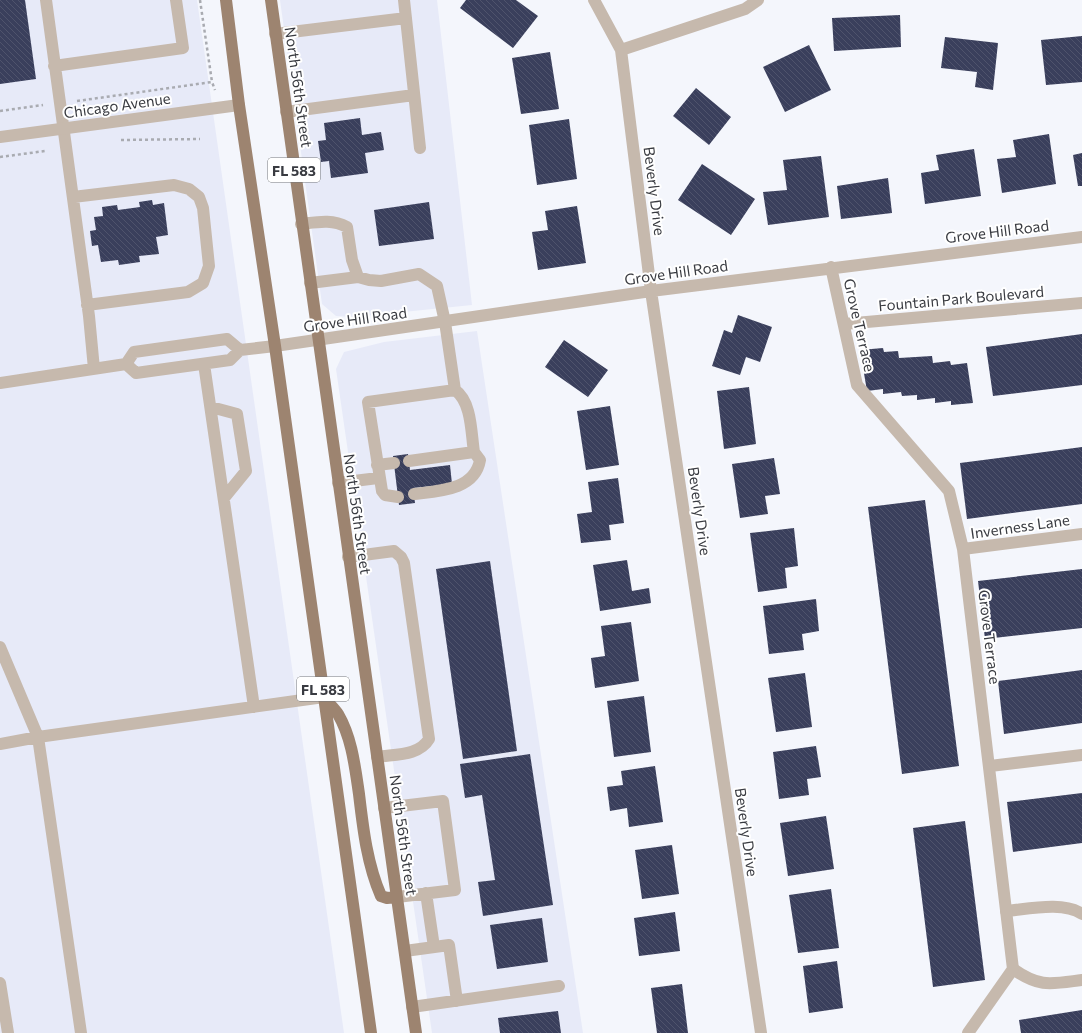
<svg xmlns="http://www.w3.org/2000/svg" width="1082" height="1033" viewBox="0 0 1082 1033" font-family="Commissioner,sans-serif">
	<defs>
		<pattern id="building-back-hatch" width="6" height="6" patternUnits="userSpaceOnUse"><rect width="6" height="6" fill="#3a3f5c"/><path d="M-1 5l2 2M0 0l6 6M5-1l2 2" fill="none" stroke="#4f536c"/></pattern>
	</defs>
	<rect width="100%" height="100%" fill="#f4f6fc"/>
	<path fill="#e7eaf8" d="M0,0h197l147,1033h-344z
		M280,0h157l35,305 -118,12 -18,-1 -14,-12z
		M477,331l106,702h-151l-96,-664 8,-17 40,-10z"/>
	<path fill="url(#building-back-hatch)" d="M0,0h25l11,79 -36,5z
		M466,0h50l22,16 -25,32 -53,-40z
		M900,15l1,32 -67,4 -2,-33z
		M1082,36v46l-36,3 -5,-45z
		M945,37l53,6 -5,47 -18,-3 2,-15 -36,-4z
		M809,45l22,45 -46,22 -22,-45z
		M550,52l9,57 -38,5 -9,-56z
		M696,88l35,29 -22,28 -36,-29z
		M360,118l2,17 19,-3 3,18 -19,3 3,20 -37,5 -2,-17 -8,1 -3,-21 8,-1 -2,-17z
		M569,119l8,60 -40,6 -8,-60z
		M1049,134l7,50 -54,9 -5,-34 19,-2 -3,-17z
		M974,149l7,47 -56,8 -4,-31 18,-3 -3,-15z
		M1082,153v33h-4l-5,-31z
		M821,156l8,61 -61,8 -5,-33 24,-2 -4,-30z
		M702,164l53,35 -24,36 -53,-35z
		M888,178l4,35 -51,6 -4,-33z
		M152,200l1,5 11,-2 4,32 -12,2 3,17 -20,2 1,6 -21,3 -1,-5 -17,2 -3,-17 -6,1 -2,-15 6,-1 -2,-13 9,-1 -1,-9 15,-2 1,5 22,-3 -1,-5z
		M429,202l5,37 -55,7 -5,-36z
		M577,206l9,57 -48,7 -6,-38 16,-2 -3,-19z
		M738,315l34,12 -12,35 -14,-5 -6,18 -28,-9 12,-36 8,3z
		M1082,334v51l-89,11 -7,-49z
		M564,340l44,30 -20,27 -43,-30z
		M883,348l1,4 14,-1 1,7 33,-2 1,7 17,-2 1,4 16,-2 6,40 -22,2v-4l-16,2v-5l-18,2v-5l-15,1 -1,-4 -18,2v-5l-16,2 -7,-41z
		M749,387l7,57 -32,5 -7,-58z
		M610,406l9,59 -33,5 -9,-59z
		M1082,447v57l-115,15 -7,-56z
		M408,454l2,16 40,-5 2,19 -39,4 2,15 -16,2 -6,-49z
		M774,458l6,36 -15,2 3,18 -28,4 -8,-54z
		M618,478l6,45 -15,2 2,15 -30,3 -4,-29 15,-2 -4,-30z
		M925,500l34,266 -57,8 -34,-267z
		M794,528l4,38 -13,2 2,20 -29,4 -8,-59z
		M627,560l5,31 17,-3 2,15 -51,8 -7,-46z
		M490,561l27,190 -54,8 -27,-190z
		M1082,569v59l-97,11 -7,-58z
		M816,599l3,32 -17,3 2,16 -35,4 -6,-48z
		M631,622l8,59 -44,7 -4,-30 14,-2 -4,-30z
		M1082,670v53l-78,11 -6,-53z
		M805,673l7,54 -36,5 -8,-54z
		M644,696l7,56 -37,5 -7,-56z
		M816,746l5,31 -14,2 2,16 -30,4 -6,-47z
		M530,754l23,151 -70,11 -5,-34 17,-2 -13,-85 -17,3 -5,-34z
		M655,766l8,56 -34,5 -2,-19 -17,3 -3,-24 16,-2 -2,-14z
		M1082,793v50l-69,9 -6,-50z
		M826,816l8,53 -46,7 -8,-53z
		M965,821l20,159 -52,7 -20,-159z
		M672,845l7,49 -37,5 -7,-49z
		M831,889l8,59 -41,5 -9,-58z
		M675,912l5,39 -41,5 -5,-38z
		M542,918l6,44 -51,7 -7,-44z
		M837,961l6,47 -34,5 -6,-47z
		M682,984l6,49h-31l-6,-45z
		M1082,1010v23h-61l-2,-13z
		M558,1011l3,22h-61l-2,-15z"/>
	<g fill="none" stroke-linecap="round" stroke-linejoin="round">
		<path stroke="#a9abb1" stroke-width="2.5" stroke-dasharray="3 3" stroke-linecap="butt" d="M200,0l12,82
			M77,101l135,-19 3,8
			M0,111l43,-6
			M121,140l79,-1
			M0,157l45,-6"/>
		<path stroke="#c6b9ad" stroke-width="12" d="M46,0l43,316 5,53
			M404,0l16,148
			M275,34l131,-16
			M54,66l129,-18 -7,-48
			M286,112l128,-17
			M73,197l101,-12 15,4 10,8 4,11 6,58 -6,17 -15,9 -101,13
			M301,224c17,-2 31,-5 46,3l5,33 6,17
			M310,283l48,-6 11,3 12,1 38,-7 18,12 8,36 10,68 -87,12 14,89 3,4 13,2
			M126,364l8,-12 93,-13 13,11
			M204,364l50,343
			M0,383l126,-19 10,9 94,-13 10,-10 35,-4
			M211,407l26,7 9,57 -22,27
			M409,461l65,-9c-3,-19 -2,-50 -19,-62
			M377,465l17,-2
			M338,483l40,-5
			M414,494c25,-3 61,-4 66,-34l-6,-8
			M348,557l46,-6 7,6 3,6 25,176c-10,17 -34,15 -52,18
			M0,647l38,90 286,-40
			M0,744l38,-7 43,296
			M384,808l59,-7 12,89 -58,7
			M426,893l8,54
			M1006,911c22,-2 58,-10 76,3
			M405,951l44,-6 8,56
			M1013,969c27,19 38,15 69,11
			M0,983l8,50
			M412,1007l147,-21"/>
		<path stroke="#c6b9ad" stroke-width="12" d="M594,0l27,50 30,241 110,742
			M621,50l124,-41 13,-9
			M0,137l239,-32
			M831,267l26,118 92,106 14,58 50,420 -45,64
			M844,324l238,-21
			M275,346l376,-55 431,-54
			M963,549l119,-15
			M990,766l92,-11"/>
		<path stroke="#9d8470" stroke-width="12" d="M226,0l13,105 36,241 96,687
			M271,0l145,1033
			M324,697c4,6 10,11 14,17 14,24 17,53 21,80 4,34 8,70 22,102l6,2 10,-1"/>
	</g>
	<g text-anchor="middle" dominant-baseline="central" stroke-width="4" stroke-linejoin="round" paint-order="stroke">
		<g fill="#fff" stroke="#74767a" stroke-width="1">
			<rect x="268" y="158" width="52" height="24" rx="3"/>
			<rect x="297" y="677" width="52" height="24" rx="3"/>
		</g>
		<g font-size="14" font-weight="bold" fill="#393b41">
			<text x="294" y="170">FL 583</text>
			<text x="323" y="689">FL 583</text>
		</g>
		<g font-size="15" fill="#393b41" stroke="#fff">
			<text transform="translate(299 87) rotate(82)">North 56th Street</text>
			<text transform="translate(117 105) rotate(-8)">Chicago Avenue</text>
			<text transform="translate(655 191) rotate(83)">Beverly Drive</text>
			<text transform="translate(997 231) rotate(-7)">Grove Hill Road</text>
			<text transform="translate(676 272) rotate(-8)">Grove Hill Road</text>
			<text transform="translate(961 298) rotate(-5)">Fountain Park Boulevard</text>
			<text transform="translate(355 319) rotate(-8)">Grove Hill Road</text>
			<text transform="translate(860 325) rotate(77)">Grove Terrace</text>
			<text transform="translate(700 511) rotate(82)">Beverly Drive</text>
			<text transform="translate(358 514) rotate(82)">North 56th Street</text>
			<text transform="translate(1020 526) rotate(-8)">Inverness Lane</text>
			<text transform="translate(990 637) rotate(83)">Grove Terrace</text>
			<text transform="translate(747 832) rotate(82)">Beverly Drive</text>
			<text transform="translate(404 835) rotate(82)">North 56th Street</text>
		</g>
	</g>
</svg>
